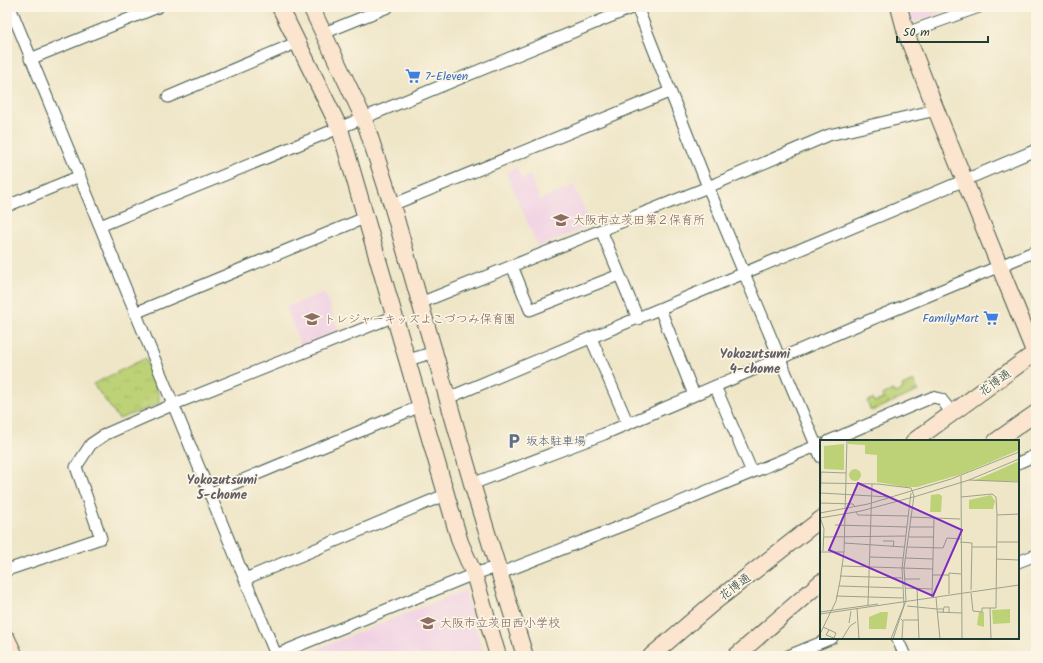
<svg xmlns="http://www.w3.org/2000/svg" width="1043" height="663" viewBox="0 0 1043 663" font-family="Kalam,'Klee One',sans-serif">
	<defs>
		<pattern id="park-crowns" width="20" height="18" patternUnits="userSpaceOnUse"><rect width="20" height="18" fill="#bdd276"/><path d="M2 6a3 3 0 1 1 6 0M12 15a3 3 0 1 1 6 0" fill="none" stroke="#a2b567"/></pattern>
	</defs>
	<rect width="100%" height="100%" fill="#fcf5e5"/>
	<filter id="ink" filterUnits="userSpaceOnUse"><feTurbulence type="fractalNoise" baseFrequency=".025" numOctaves="2"/><feDisplacementMap in="SourceGraphic" scale="8" xChannelSelector="R" yChannelSelector="G"/><feConvolveMatrix kernelMatrix="1 2 1 2 8 2 1 2 1" color-interpolation-filters="sRGB"/></filter>
	<filter id="wash" filterUnits="userSpaceOnUse"><feTurbulence type="fractalNoise" baseFrequency=".012" numOctaves="4" result="noise"/><feDisplacementMap in="SourceGraphic" scale="16" xChannelSelector="R" yChannelSelector="G"/><feGaussianBlur stdDeviation="0.9" result="paint"/><feColorMatrix in="noise" values="0 0 0 0 0 0 0 0 0 0 0 0 0 0 0 0 0 1.4 0 .05"/><feComposite in="paint" operator="in"/></filter>
	<g filter="url(#wash)">
		<rect width="100%" height="100%" fill="#efe6c8"/>
		<path fill="#f0d0e4" d="M907,7h51l-46,15z
			M517,167l4,12 9,-4 10,25 34,-15 17,40 -53,22 -32,-75z
			M324,292l15,38 -38,16 -15,-39z
			M465,590l19,66h-185z"/>
		<path fill="url(#park-crowns)" stroke="#6e8855" d="M146,358l13,38v8l-40,15 -26,-35z
			M914,381l4,10 -47,20 -4,-10 6,-2 2,3 8,-3 -1,-4 11,-5 2,3 8,-4 -1,-3z"/>
	</g>
	<g filter="url(#ink)">
		<g fill="none" stroke-linecap="round" stroke-linejoin="round">
			<defs>
				<path id="street" d="M10,7l266,648
					M637,7l71,180 113,270
					M324,33l64,-26
					M906,33l73,-26
					M30,59l128,-52
					M168,97l130,-55
					M392,205l277,-113
					M7,206l73,-30
					M100,226l534,-219
					M601,230l37,89
					M512,266l18,44 89,-35
					M420,303l288,-116 121,-52 107,-25
					M660,309l34,86
					M135,313l232,-96
					M591,338l37,86
					M408,360l27,-8
					M715,386l37,86
					M448,398l588,-248
					M829,441l104,-44 8,2 11,14
					M1018,463l18,-8
					M472,484l132,-50 249,-107 183,-76
					M209,494l212,-88
					M1018,562l18,-7
					M7,570l94,-32 -25,-71 15,-23 15,-10 66,-29 223,-89
					M501,573l133,-52 187,-77
					M245,579l202,-85
					M897,638l8,18
					M273,656l201,-82 25,-8
					M788,656l44,-18"/>
				<path id="secondary" d="M280,7l60,122 120,413 14,32 24,82
					M311,7l53,112 28,86 81,282 52,169
					M899,7l7,26 30,77 100,246
					M914,441l122,-89
					M996,441l40,-28
					M7,639l8,17
					M651,656l61,-52 109,-85
					M736,656l85,-74"/>
			</defs>
			<use href="#street" stroke="#3e564a" stroke-width="13"/>
			<use href="#secondary" stroke="#3e564a" stroke-width="18"/>
			<use href="#street" stroke="#fff" stroke-width="11"/>
			<use href="#secondary" stroke="#fbe5cf" stroke-width="16"/>
		</g>
	</g>
	<defs>
		<symbol id="supermarket-bare" viewBox="-9 -9 18 18"><path d="M-6-5.5h2.5l.6 2H6L4.5 2H-2.5L-4.4-4H-6ZM-1.5 3.2a1.3 1.3 0 1 0 .1 0ZM3 3.2a1.3 1.3 0 1 0 .1 0Z" fill="#3f7fe0" stroke="#fcf5e5" stroke-width="2.5" paint-order="stroke"/></symbol>
		<symbol id="school-bare" viewBox="-9 -9 18 18"><path d="M0-5L7-2L0 1L-7-2ZM-4 1L0 2.5L4 1V4Q0 6-4 4Z" fill="#8d6e63" stroke="#fcf5e5" stroke-width="2.5" paint-order="stroke"/></symbol>
		<symbol id="parking-bare" viewBox="-9 -9 18 18"><path d="M-3.5-5.5H1a3.5 3.5 0 0 1 0 7H-1V5.5H-3.5ZM-1-3.4V-.6H.8a1.4 1.4 0 0 0 0-2.8Z" fill="#5c6f8a" stroke="#fcf5e5" stroke-width="2.5" paint-order="stroke"/></symbol>
	</defs>
	<g fill-rule="evenodd">
		<use href="#supermarket-bare" x="402" y="65" width="22" height="22"/>
		<use href="#school-bare" x="550" y="209" width="22" height="22"/>
		<use href="#supermarket-bare" x="980" y="307" width="22" height="22"/>
		<use href="#school-bare" x="301" y="308" width="22" height="22"/>
		<use href="#parking-bare" x="503" y="430" width="22" height="22"/>
		<use href="#school-bare" x="417" y="612" width="22" height="22"/>
	</g>
	<g text-anchor="middle" dominant-baseline="central" stroke-width="3.5" stroke-linejoin="round" paint-order="stroke">
		<g font-size="12" fill="#366cbe" stroke="#fcf5e5" text-anchor="start">
			<text x="425" y="76">7-Eleven</text>
			<text x="979" y="318" text-anchor="end">FamilyMart</text>
		</g>
		<g font-size="12" fill="#785e54" stroke="#fcf5e5" text-anchor="start">
			<text x="573" y="220">大阪市立茨田第２保育所</text>
			<text x="324" y="319">トレジャーキッズよこづつみ保育園</text>
			<text x="440" y="623">大阪市立茨田西小学校</text>
		</g>
		<g font-size="12" fill="#1f3d34" stroke="#fcf5e5">
			<text transform="translate(995 383) rotate(-36)">花博通</text>
			<text transform="translate(735 587) rotate(-37)">花博通</text>
		</g>
		<g font-size="12" fill="#4e5e75" stroke="#fcf5e5" text-anchor="start">
			<text x="526" y="441">坂本駐車場</text>
		</g>
		<g font-size="13" font-weight="bold" fill="#605e68" stroke="#fcf5e5">
			<text x="755" y="354">Yokozutsumi<tspan x="755" dy="15">4-chome</tspan></text>
			<text x="222" y="480">Yokozutsumi<tspan x="222" dy="15">5-chome</tspan></text>
		</g>
	</g>
	<g transform="translate(820 440)">
		<rect width="199" height="199" fill="#efe6c8"/>
		<path d="M29 35a6 6 0 1 1 12 0a6 6 0 1 1-12 0ZM171,55l4,6 -2,8h-24v-9z" fill="#bdd276"/>
		<path d="M28,0h171v10l-57,24 -45,13h-11l-29,-5v-27l-12,-1v-9l-17,-1zM199,21v20h-46l19,-8zM159,172h5v15l-7,-2z" fill="#bdd276"/>
		<path d="M24,4v26l-20,-1v-23zM119,54l3,2 -1,16h-11l1,-17zM190,169v14l-17,1 -1,-14zM61,172h7l-2,17h-17v-12z" fill="#bdd276"/>
		<path fill="none" stroke="#9ca28d" stroke-width="1" d="M0,32l26,1M1,32l-1,45 4,12 -1,22M141,36l1,163M149,40l50,2M0,43l58,1 33,4 3,8 -10,72 2,32 -13,39M1,53l68,4M141,57l31,-3 4,3 1,18 22,-1M0,63l33,1 2,3M36,72l2,3 50,1M0,73l48,-9 83,-25 68,-27M90,77l50,2M0,78l41,-7 56,-15 52,-16 50,-21M15,85l72,2M90,87h24M4,97l82,-1M89,97h24M63,101h11l-1,6M140,102l12,1 -1,47M177,102h22M24,103l60,4M87,107l36,1 4,-10 14,1M152,107h25M0,112h24M50,117l33,1M86,118l27,1M176,119l23,1M22,126l91,3M113,135h16M20,136l62,2M85,139h15M19,146l63,2M85,148l27,1M97,148l2,51M151,153l2,18 9,1v-4h14l1,-93M129,154v-21l12,1M16,156l67,2M112,157l2,-79M116,157l1,12h6M48,165l4,-121M87,166l30,3 3,30M37,168l2,31M170,168l1,31M0,172l58,-8M117,172l25,1M123,173l1,-6h5v6M0,174l199,-29M81,179l2,2 -1,18M83,180h16M29,183l2,-12M3,187l13,6 -2,5 -8,-3 3,-5M0,194l16,-33 4,-20 4,-29 3,-112M22,199l8,-13 6,-4M71,199l13,-34 -2,-37 9,-75"/>
		<path fill="#7b2cbf" fill-opacity="0.15" stroke="#7b2cbf" stroke-width="2" d="M38,43l104,47 -29,66 -104,-46z"/>
		<rect width="199" height="199" fill="none" stroke="#1f3d34" stroke-width="2"/>
	</g>
	<rect width="1043" height="663" fill="none" stroke="#fcf5e5" stroke-width="24"/>
	<path d="M897 36v6h91v-6" fill="none" stroke="#1f3d34" stroke-width="2"/>
	<text x="903" y="36" font-size="12" fill="#1f3d34" stroke="#fcf5e5" stroke-width="3" paint-order="stroke">50 m</text>
</svg>
